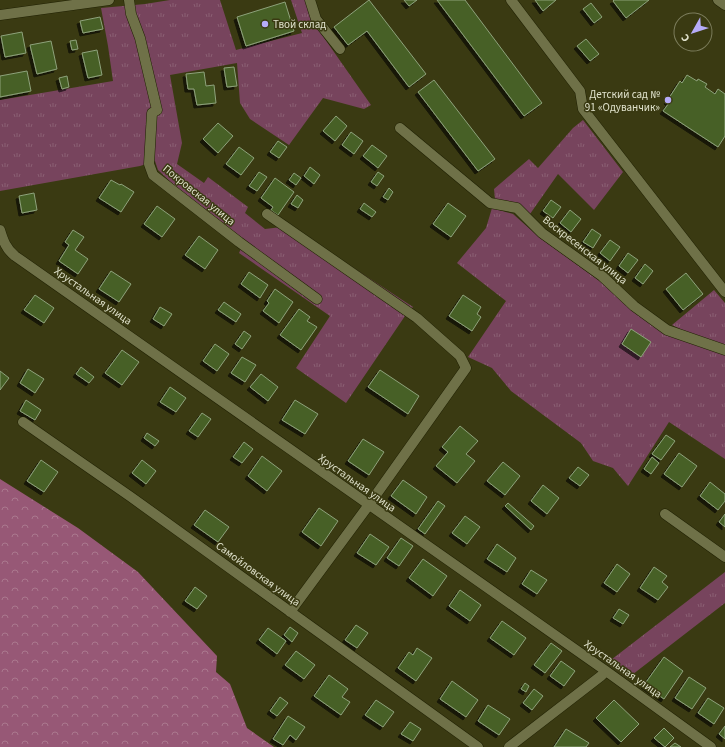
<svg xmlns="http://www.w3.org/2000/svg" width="725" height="747" viewBox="0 0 725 747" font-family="'Source Sans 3',sans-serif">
	<defs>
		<pattern id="grass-tufts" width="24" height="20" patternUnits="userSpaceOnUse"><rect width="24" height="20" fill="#77445d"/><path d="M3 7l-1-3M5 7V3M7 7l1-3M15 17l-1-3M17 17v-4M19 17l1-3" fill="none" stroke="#8a5f73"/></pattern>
		<pattern id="forest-crowns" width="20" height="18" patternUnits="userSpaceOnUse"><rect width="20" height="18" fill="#975876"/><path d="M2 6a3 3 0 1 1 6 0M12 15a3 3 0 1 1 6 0" fill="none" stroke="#aa788e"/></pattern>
		<filter id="shadow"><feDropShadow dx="-3" dy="3" stdDeviation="0" flood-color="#0009"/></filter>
	</defs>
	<rect width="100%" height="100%" fill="#3a3a12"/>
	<path fill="url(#grass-tufts)" d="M170,0h50l16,50 66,-17 -11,-33h14l8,22 58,83 -7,4 -41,-11 -34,47 -39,-26 -10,-16 -3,-40 -67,12 12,68 -5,21 27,19 4,-6 40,30 -3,6 20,16 25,-3 123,81 -8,9 -59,87 -50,-35 34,-52 -91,-63 6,-13 -71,-55 -16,-15 -3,-9 -15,5 -140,25v-91l113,-19 -5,-35 -7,-38 44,-4z
		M583,120l40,52 -29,38 -36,-36 -28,40 -12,-11 -23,-4 -1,-10 35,-30 9,9 35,-40z
		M492,208l21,6 27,24 58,42 67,53 60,22v104l-56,-37 -41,64 -15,-18 -20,-7 -12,-18 -70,-52 -19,-23 -24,-11 38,-56 -49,-38 29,-35z
		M714,290l11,13v43l-43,-16 -10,-5z
		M725,572v31l-97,75 -21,-15z"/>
	<path fill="url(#forest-crowns)" d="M0,479l78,49 60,44 79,84 -1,16 14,12 17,44 27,19h-274z"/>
	<path fill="#466127" stroke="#8ea27b" filter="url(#shadow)" d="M369,0l57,74 -17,13 -42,-56 -19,14 -14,-18z
		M404,0h13l-8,6z
		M437,0h28l77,103 -18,13z
		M535,0h21l-13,11z
		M614,0h35l-23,18 -13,-17z
		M285,2l9,29 -48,15 -9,-29z
		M591,3l11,14 -8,6 -11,-14z
		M100,17l3,12 -20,4 -3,-12z
		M22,32l4,21 -21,4 -4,-21z
		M586,39l13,15 -9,7 -13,-15z
		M76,40l2,9 -6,1 -2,-9z
		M51,41l6,28 -20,5 -7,-29z
		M97,50l5,25 -14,3 -6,-25z
		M234,67l3,19 -10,1 -3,-19z
		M27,71l4,20 -31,6v-21z
		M204,72l2,14 8,-1 2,18 -19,2 -3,-16h-6l-2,-15z
		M687,75l10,6 1,-2 9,5 -2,3 10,7 3,-5 7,5v42l-7,11 -55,-36 6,-8 -2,-2 13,-20 2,2z
		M67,76l2,11 -7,2 -3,-11z
		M434,80l61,79 -17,12 -60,-79z
		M336,116l11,10 -12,15 -12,-10z
		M218,123l15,13 -15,17 -15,-14z
		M351,132l12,9 -9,13 -12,-9z
		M278,141l9,6 -8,11 -9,-6z
		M372,145l15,11 -9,12 -15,-12z
		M239,147l15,11 -13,17 -15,-11z
		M310,167l10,8 -6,9 -10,-8z
		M259,172l8,5 -10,14 -8,-5z
		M378,172l6,4 -7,10 -6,-4z
		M294,173l7,5 -5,7 -7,-5z
		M275,178l19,14 -16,23 -7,-5 2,-3 -12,-9z
		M111,180l9,5 1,-1 13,8 -13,20 -22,-14z
		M389,188l4,4 -5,8 -5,-3z
		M34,193l3,17 -15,3 -3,-17z
		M297,195l6,5 -5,8 -7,-4z
		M551,200l10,7 -8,11 -10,-7z
		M364,203l12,9 -4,5 -12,-8z
		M448,203l18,13 -15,21 -18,-13z
		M157,206l18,13 -13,18 -18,-13z
		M570,210l11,9 -10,13 -11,-9z
		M592,229l9,6 -8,13 -10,-6z
		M73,230l11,7 -9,13 13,9 -10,15 -19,-13 10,-16 -4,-3z
		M199,236l19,14 -13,19 -20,-14z
		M610,240l10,7 -10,14 -10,-8z
		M628,253l10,7 -10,13 -9,-7z
		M645,264l8,7 -10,13 -8,-6z
		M111,271l20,13 -12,18 -20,-13z
		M249,272l19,13 -8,13 -19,-14z
		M686,273l17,21 -20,16 -17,-21z
		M275,289l18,13 -14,21 -16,-12 6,-8 -2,-2z
		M35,295l19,13 -10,15 -20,-13z
		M463,295l18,12 -4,7 4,3 -9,14 -23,-15z
		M224,302l17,12 -5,8 -18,-12z
		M160,307l12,7 -8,12 -11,-7z
		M299,309l11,8 -3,4 10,6 -16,23 -21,-15z
		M631,329l20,13 -10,15 -19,-13z
		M244,331l7,5 -9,13 -7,-5z
		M215,344l14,10 -12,17 -14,-10z
		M122,350l17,12 -17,23 -17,-12z
		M242,357l14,8 -11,17 -14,-9z
		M81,367l13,10 -5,6 -13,-9z
		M28,369l16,10 -9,14 -15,-10z
		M380,370l39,26 -11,18 -40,-27z
		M0,371l9,7 -9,12z
		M261,374l17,13 -10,14 -18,-14z
		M170,387l16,11 -10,14 -16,-10z
		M26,400l15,10 -6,10 -15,-9z
		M295,400l23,14 -13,20 -23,-14z
		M202,413l9,6 -13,18 -9,-6z
		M460,426l18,15 -12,13 9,7 -18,22 -21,-17 12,-14 -6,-5z
		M147,433l12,8 -4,5 -11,-8z
		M666,435l9,6 -14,19 -9,-6z
		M363,439l21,13 -15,23 -21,-14z
		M244,442l9,7 -11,14 -9,-6z
		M679,453l18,13 -15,21 -18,-13z
		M262,456l20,15 -15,20 -19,-15z
		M652,457l7,6 -8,11 -7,-5z
		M41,460l17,12 -14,20 -17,-11z
		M142,460l14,11 -10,13 -14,-11z
		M503,462l17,14 -15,19 -18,-14z
		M578,467l11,8 -9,11 -11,-8z
		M403,480l24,17 -11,17 -25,-18z
		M710,482l15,12v7l-7,9 -18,-14z
		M543,485l16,13 -12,16 -16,-13z
		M438,501l7,5 -20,28 -7,-5z
		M508,503l26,23 -3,4 -26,-24z
		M319,508l19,13 -17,25 -19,-14z
		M205,510l24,17 -11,15 -24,-17z
		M725,514v13l-6,-5z
		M465,516l15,11 -13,17 -15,-11z
		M370,534l19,13 -13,18 -19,-12z
		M401,538l12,8 -14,20 -12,-8z
		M497,544l19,14 -9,14 -20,-13z
		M423,559l24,17 -14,20 -24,-18z
		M617,564l13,10 -13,18 -13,-9z
		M654,567l13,9 -5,6 6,5 -10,13 -18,-12z
		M531,570l16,10 -10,14 -15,-10z
		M195,587l12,9 -10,13 -12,-8z
		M460,590l21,15 -11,16 -21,-15z
		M619,609l10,6 -6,9 -10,-6z
		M502,621l24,17 -12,17 -24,-17z
		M356,625l12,8 -11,15 -12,-8z
		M290,627l8,6 -6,9 -8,-7z
		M268,628l18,13 -9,13 -18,-14z
		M551,643l11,8 -17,22 -11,-8z
		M417,648l15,10 -16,23 -18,-13 11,-16 4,3z
		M296,651l19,14 -11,14 -19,-14z
		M664,657l19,14 -19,28 -20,-14z
		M561,661l14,10 -11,15 -14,-10z
		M329,675l19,14 -6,8 8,5 -9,13 -27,-19z
		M689,677l17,11 -14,21 -17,-11z
		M452,681l26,19 -12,17 -26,-18z
		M525,683l4,3 -3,6 -5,-3z
		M534,689l9,7 -11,14 -9,-7z
		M280,697l8,6 -11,13 -7,-5z
		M708,698l16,10 -10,16 -16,-11z
		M376,700l18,12 -11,15 -18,-12z
		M614,700l25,24 -18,18 -25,-24z
		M488,705l22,14 -11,16 -21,-14z
		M288,716l17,11 -9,13 -6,-5 -7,10 -10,-6z
		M410,722l11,7 -8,12 -12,-7z
		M725,726v13l-6,-5z
		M664,728l10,10 -9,9 -11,-9z
		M566,729l23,14 -3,4h-32z
		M675,743l6,4h-11z"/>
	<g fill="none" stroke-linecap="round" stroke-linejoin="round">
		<defs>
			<path id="street" d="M129,0l2,14 9,24 17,72 -5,3 -3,51 4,11 86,67 78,57
				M310,0l6,19 24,30
				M511,0l69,91 3,18 142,183
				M718,0l7,5
				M0,15l109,-15
				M400,128l90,75 27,5 25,25 60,43 32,30 33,24 58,20
				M267,214l150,104 43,38 6,12 -98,138 -78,106
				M0,230c3,10 6,19 15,26l591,415 105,76
				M23,422l108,75 347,250
				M665,514l60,43
				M509,747l92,-71 5,-5"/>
		</defs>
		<use href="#street" stroke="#202103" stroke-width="11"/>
		<use href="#street" stroke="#6f7148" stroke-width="10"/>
	</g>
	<g fill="#b6acf8" stroke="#3a3a12" stroke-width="1.5">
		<circle cx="265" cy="24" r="4"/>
		<circle cx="668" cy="100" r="4"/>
	</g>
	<g text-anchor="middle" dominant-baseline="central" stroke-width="3" stroke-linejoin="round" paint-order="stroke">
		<g font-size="11" fill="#e0e2cc" stroke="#3a3a12" text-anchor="start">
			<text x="273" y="24">Твой склад</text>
			<text x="660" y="94" text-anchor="end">Детский сад №<tspan x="660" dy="13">91 «Одуванчик»</tspan></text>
		</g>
		<g font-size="11" fill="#e0e2cc" stroke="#3a3a12">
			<text transform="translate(199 195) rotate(39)">Покровская улица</text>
			<text transform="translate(585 250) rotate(38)">Воскресенская улица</text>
			<text transform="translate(93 296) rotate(35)">Хрустальная улица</text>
			<text transform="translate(357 483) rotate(35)">Хрустальная улица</text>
			<text transform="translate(258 574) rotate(36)">Самойловская улица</text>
			<text transform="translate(623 669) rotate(35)">Хрустальная улица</text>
		</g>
	</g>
	<g transform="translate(693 32) rotate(231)"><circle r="19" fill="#3a3a12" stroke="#7c7d5c"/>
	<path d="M0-3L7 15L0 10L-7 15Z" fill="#b6acf8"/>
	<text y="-6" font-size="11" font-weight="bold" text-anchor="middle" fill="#e0e2cc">С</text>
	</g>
</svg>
